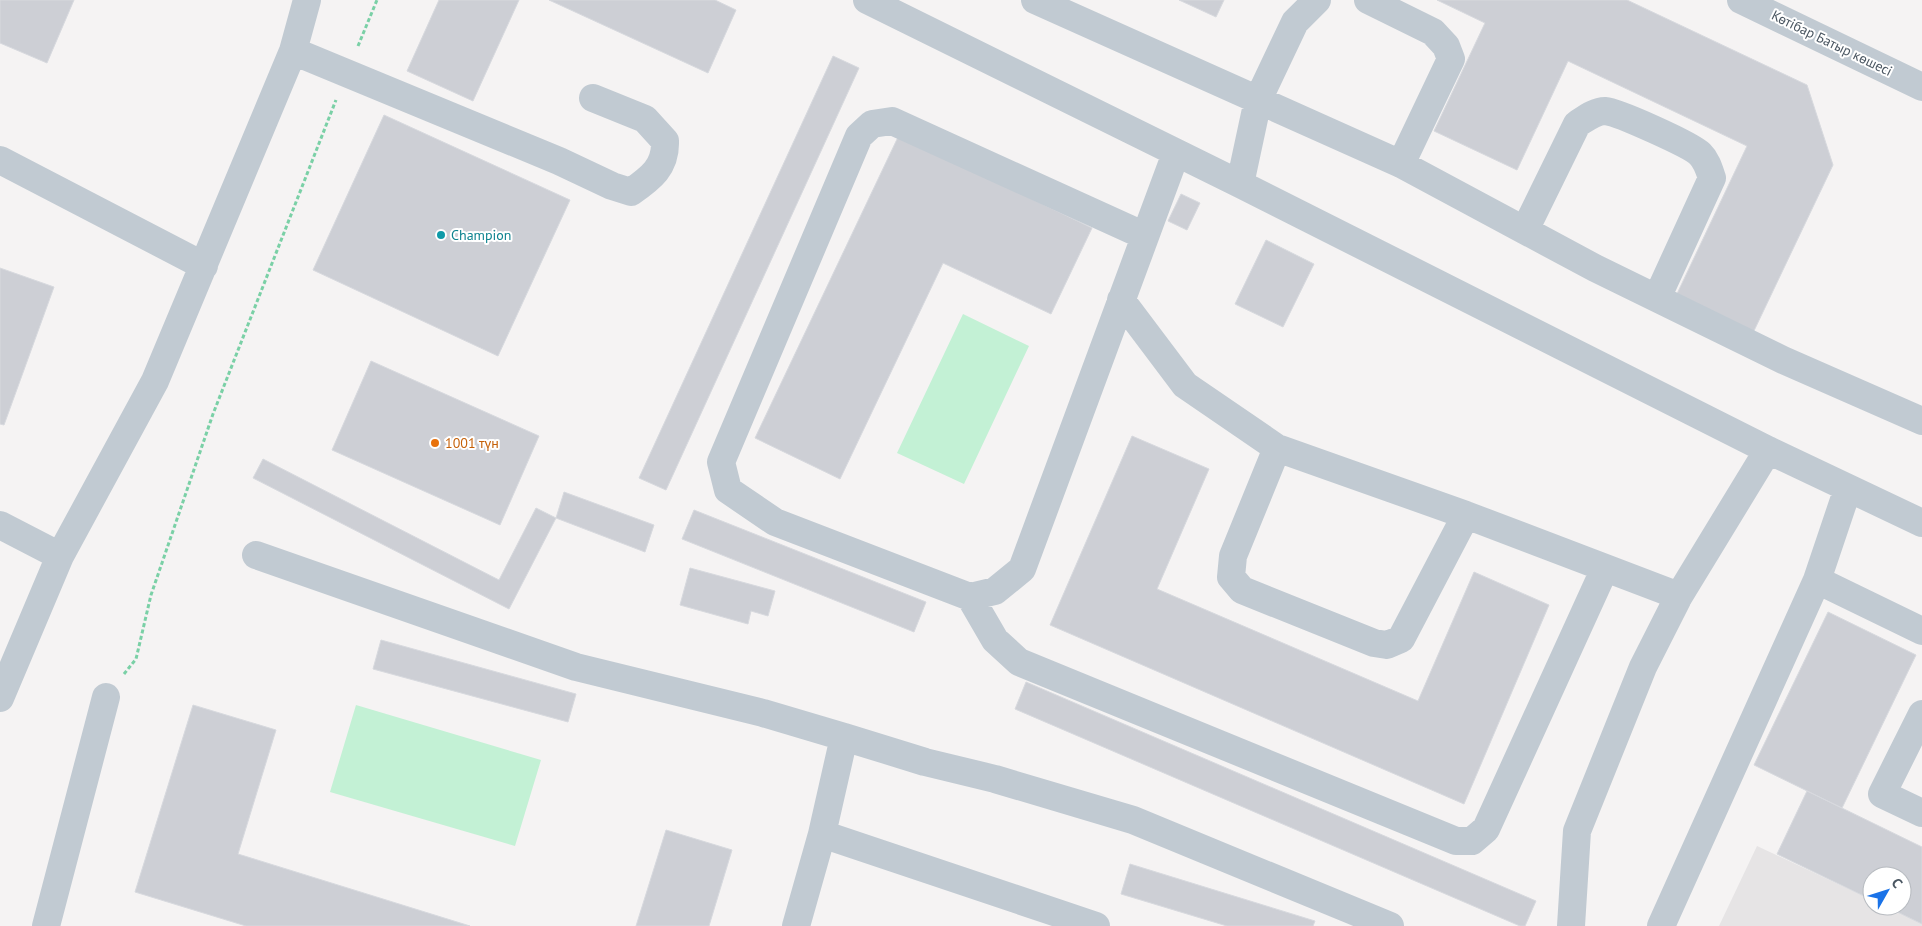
<svg xmlns="http://www.w3.org/2000/svg" width="1922" height="926" viewBox="0 0 1922 926" font-family="'PT Sans',sans-serif">
	<rect width="100%" height="100%" fill="#f5f3f3"/>
	<path fill="#e6e4e5" d="M1757,846l115,54v6h13l37,18v2h-203z"/>
	<path fill="#c3f1d5" d="M963,314l66,32 -65,138 -67,-31z
		M356,705l185,55 -26,86 -185,-54z"/>
	<path fill="#cdcfd5" stroke="#d7d9de" d="M0,0h74l-27,63 -47,-20z
		M439,0h80l-46,101 -66,-30z
		M549,0h166l21,10 -28,63z
		M1179,0h45l-8,17z
		M1437,0h190l180,85 26,80 -81,170 -77,-37 72,-152 -179,-85 -51,109 -83,-39 51,-108z
		M833,56l26,12 -193,422 -27,-12z
		M384,115l186,85 -72,156 -185,-86z
		M899,135l193,93 -41,86 -108,-51 -103,216 -85,-41z
		M1181,194l19,9 -13,27 -19,-9z
		M1266,240l48,24 -31,63 -48,-23z
		M0,268l54,19 -50,138 -4,-1z
		M371,361l168,75 -39,89 -168,-75z
		M1132,436l77,33 -52,120 261,112 56,-129 75,33 -85,199 -414,-179z
		M263,459l236,121 37,-72 20,10 -47,91 -256,-131z
		M564,492l90,33 -9,27 -89,-34z
		M694,510l232,92 -12,30 -232,-93z
		M690,568l85,23 -7,25 -17,-5 -3,13 -68,-19z
		M1828,612l88,43 -74,153 -88,-43z
		M381,640l195,54 -8,28 -195,-53z
		M1026,682l510,219 -11,25h-5l-505,-217z
		M193,705l83,25 -38,124 232,72h-224l-111,-34z
		M1807,791l115,56v77l-37,-18h17v-30h-30v24l-95,-46z
		M666,830l66,20 -23,76h-73z
		M1130,864l185,57 -2,5h-86l-106,-32z"/>
	<g fill="none" stroke-linecap="round" stroke-linejoin="round">
		<path stroke="#7ad0a6" stroke-width="3" stroke-dasharray="4 2.5" stroke-linecap="butt" d="M358,46l19,-46
			M124,674l12,-15 15,-64 62,-181 123,-314"/>
		<path stroke="#c1cad2" stroke-width="28" d="M867,0l373,184 528,266 154,73
			M1035,0l366,164 194,104 188,92 139,61
			M1368,0l65,32 13,14 5,13 -50,105
			M1741,0l181,87
			M293,51l266,110 53,25 19,6c20,-14 35,-25 34,-51l-20,-22 -52,-21
			M0,160l204,106
			M1240,184l18,-84 37,-78 22,-22
			M1525,230l52,-106c8,-5 18,-13 28,-13 13,1 86,34 95,43 7,7 9,15 12,24l-55,120
			M1145,236l-253,-115 -20,3 -13,12 -138,326 7,28 47,32 195,75 25,-6 27,-22 154,-416
			M1121,300l64,85 92,63 189,67 213,81
			M1277,448l-44,108 -2,21 11,13 132,53 13,2 14,-6 65,-124
			M0,525l60,31
			M256,555l320,112 187,46 81,24 -22,97 -26,92
			M1817,580l105,51
			M970,597l25,43 24,22 437,179h16l14,-12 119,-261
			M0,698l60,-142 95,-175 138,-330 14,-51
			M1922,714l-40,80 40,19
			M844,737l81,25 70,17 138,41 257,106
			M822,834l274,92
			M46,926l60,-229
			M1571,926l6,-95 66,-164 36,-71 89,-146
			M1661,926l156,-346 31,-92"/>
	</g>
	<circle fill="#0f9aa8" stroke="#fff" stroke-width="2" cx="441" cy="235" r="5"/>
	<circle fill="#e8710a" stroke="#fff" stroke-width="2" cx="435" cy="443" r="5"/>
	<g text-anchor="middle" dominant-baseline="central" stroke-width="4" stroke-linejoin="round" paint-order="stroke">
		<g font-size="14" fill="#4a5661" stroke="#fff">
			<text transform="translate(1832 43) rotate(26)">Көтібар Батыр көшесі</text>
		</g>
		<g font-size="14" fill="#0d838f" stroke="#fff" text-anchor="start">
			<text x="451" y="235">Champion</text>
		</g>
		<g font-size="14" fill="#c56008" stroke="#fff" text-anchor="start">
			<text x="445" y="443">1001 түн</text>
		</g>
	</g>
	<g transform="translate(1887 891) rotate(51)"><circle r="24" fill="#ffffff" stroke="#b7bbc0"/>
	<path d="M0-4L9 19L0 12L-9 19Z" fill="#1a73e8"/>
	<text y="-8" font-size="14" font-weight="bold" text-anchor="middle" fill="#4a5661">С</text>
	</g>
</svg>
